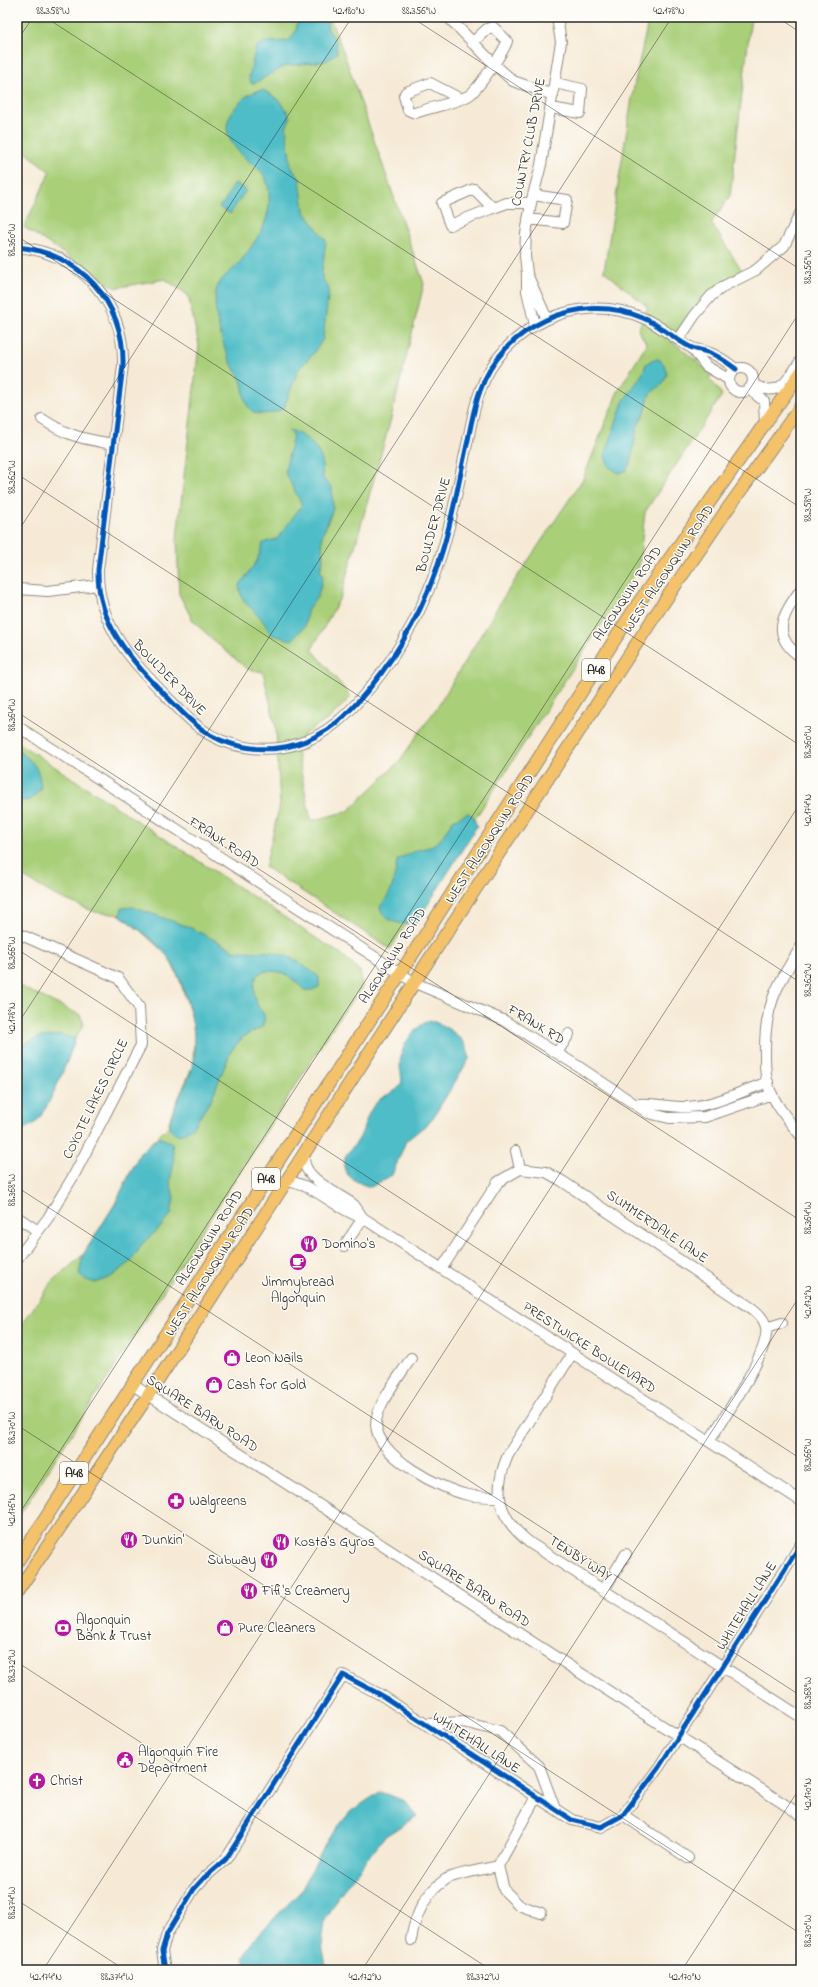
<svg xmlns="http://www.w3.org/2000/svg" width="818" height="1987" viewBox="0 0 818 1987" font-family="'Indie Flower',sans-serif">
	<rect width="100%" height="100%" fill="#fdfcf7"/>
	<filter id="ink" filterUnits="userSpaceOnUse"><feTurbulence type="fractalNoise" baseFrequency=".025" numOctaves="2"/><feDisplacementMap in="SourceGraphic" scale="8" xChannelSelector="R" yChannelSelector="G"/><feConvolveMatrix kernelMatrix="1 2 1 2 8 2 1 2 1" color-interpolation-filters="sRGB"/></filter>
	<filter id="wash" filterUnits="userSpaceOnUse"><feTurbulence type="fractalNoise" baseFrequency=".012" numOctaves="4" result="noise"/><feDisplacementMap in="SourceGraphic" scale="16" xChannelSelector="R" yChannelSelector="G"/><feGaussianBlur stdDeviation="0.9" result="paint"/><feColorMatrix in="noise" values="0 0 0 0 0 0 0 0 0 0 0 0 0 0 0 0 0 1.4 0 .05"/><feComposite in="paint" operator="in"/></filter>
	<g filter="url(#wash)">
		<rect width="100%" height="100%" fill="#f6ead6"/>
		<path fill="#a9cf79" stroke="#6a7d52" d="M17,17h312l13,31 82,236 -34,138 -49,174 -29,53 39,48 -21,21 -27,17 4,13 -10,4 14,69 37,-10 50,-48 42,-60 63,-105 80,-119 35,-88 29,-47 -9,-14 10,-23 -44,-36 30,-185 15,-69h102l-21,179 -19,27 32,49c-39,17 -49,35 -72,69 15,10 27,23 41,33l-3,5 6,6 7,10 -77,117 -6,55 -249,382 -125,-82 15,-63 -4,-76 -13,-56 -16,-3 -27,-23 -27,-25 -14,-27 -2,-56 22,-193 -11,-50 -23,-16 -50,9 -91,-61 26,-55 -33,-27z
			M17,742l325,213 18,16 2,16 -23,31 -322,501v-188l35,-49 31,-27 32,-51 25,-51 28,-26 3,-12 22,-50 1,-41 -14,-43 -12,-25 -25,-23 -23,-18 -25,-3 -39,-16 -39,-23z
			M17,985l63,30 4,9 -9,15 -7,20 -23,48 -10,15 -18,11z"/>
		<path fill="#4fbdc7" stroke="#3d7479" d="M291,17h35l2,12 8,12 1,12 -11,8 -41,5 -30,17h-4l-2,-6 7,-30 9,-5 24,-1 7,-10 1,-7z
			M263,90c12,6 23,15 27,28l-4,10 5,38 9,13 4,32 22,30 -4,30v7l7,11 -6,50 -10,15 -15,16 -14,38c-8,5 -25,9 -32,3 -8,-6 -8,-19 -10,-28 -2,-6 -7,-12 -10,-18 -9,-19 -20,-53 -16,-74 3,-14 16,-19 24,-29 11,-14 25,-33 28,-50 2,-11 2,-29 -5,-38 -2,-4 -8,-7 -11,-10 -19,-17 -36,-33 -16,-57 8,-10 14,-15 27,-17z
			M235,183l11,7 -16,24 -11,-7 3,-4 1,1z
			M659,359l6,7 2,8 -4,9 -14,12 -3,15 -9,17 -6,35 -5,9 -7,2 -10,-6 -4,-11 18,-54 20,-29 3,-9 6,-4z
			M288,430c14,2 27,14 33,27 2,6 1,15 2,22l9,8 1,22 -11,27 1,26 -3,7 3,8 -5,19 -11,15 -2,15 -13,14 -20,-5c-5,-7 -10,-17 -17,-23 -10,-10 -13,-10 -16,-26l18,-25 6,-18 14,-4 25,-34 -17,-33 8,-37z
			M17,750c18,13 22,17 24,39l-11,11 -13,1z
			M468,813l5,3 4,10 -60,96c-14,4 -34,1 -37,-15 13,-15 15,-28 17,-47l20,-10 13,-3 10,-7 13,-20z
			M133,907l56,20 47,24 36,1 14,4 12,5 21,16v10l-7,3h-8c-11,-11 -19,-20 -36,-19 -19,0 -15,26 -9,37 1,2 4,3 4,5 3,4 1,10 -1,14l-19,10 -12,14 -20,49 -18,27 -13,8 -7,-3 -4,-5c4,-24 19,-41 24,-62 7,-29 -8,-84 -25,-108 -9,-14 -35,-32 -48,-42l2,-7z
			M430,1020c17,7 39,18 39,39l-38,62 -25,20 -14,34 -21,12c-15,-4 -35,-14 -24,-33 4,-6 10,-11 13,-17 6,-13 7,-27 19,-37 6,-6 18,-7 22,-16 2,-5 -1,-13 -1,-18 0,-20 13,-38 30,-46z
			M62,1035l13,4c-7,21 -25,68 -39,83 -5,4 -13,8 -19,11v-86l23,-10z
			M159,1137l13,6 2,19 -4,19 4,17 -3,16 -10,13 -18,16 -12,19 -20,15 -15,6 -10,-3 -7,-6 4,-19 32,-51 25,-51z
			M380,1792l25,9 12,15 -33,21 -47,61 -12,21 -3,27 5,24h-80l-3,-13 10,-18 47,-48 27,-52 23,-28z"/>
	</g>
	<g filter="url(#ink)">
		<g fill="none" stroke-linecap="round" stroke-linejoin="round">
			<defs>
				<path id="minor" d="M448,17l46,47 19,17 40,14
					M459,98l-29,-15 -24,9 -2,4 4,14 7,3c17,-6 37,-9 53,-17 8,-4 37,-46 39,-55l-14,-14 -6,2 -15,14
					M551,108l29,5 2,-24 -27,-6
					M493,208l-43,17 -8,-22 32,-14 19,19 14,-5h24
					M528,219l35,4 4,-23 -34,-5
					M17,247c62,5 108,55 106,118l-25,205c-1,56 35,92 72,130 9,9 19,20 30,28 25,20 66,26 97,16 31,-9 52,-31 72,-55 32,-39 57,-85 72,-134 12,-37 18,-76 27,-115 3,-16 6,-33 12,-49 22,-64 99,-101 163,-73 17,7 31,21 47,29 6,3 14,3 20,6 9,3 18,10 26,16
					M527,274l-2,-18 1,-22 5,-31 10,-38 20,-123 -4,-25
					M535,325l-8,-34v-17l20,45
					M679,339l16,-24 16,-19 13,-10 32,-16 28,-24 17,-34
					M691,347l15,19 22,13
					M729 380a12 12 0 1 1 24 0a12 12 0 1 1-24 0Z
					M752,384c28,15 35,-3 49,-24
					M749,389l15,12 1,23
					M42,419c25,17 42,20 71,25
					M17,589l31,2 50,-6
					M801,589c-18,26 -32,46 0,68
					M17,726l398,257 88,37 73,45 72,48 21,5 36,-1 67,-23
					M17,933l101,45 21,29 2,38 -67,130 -26,43 -31,41
					M801,947c-25,39 -37,60 -36,108 0,11 0,22 4,33 7,18 20,33 32,48
					M557,1053l12,-19
					M637,1104c17,-2 34,4 51,3 28,-2 54,-16 80,-25
					M516,1151l4,18 26,3 16,9 174,117c11,7 27,15 30,29 5,24 -43,92 -57,114
					M305,1152c-8,25 32,40 49,53 3,4 6,9 9,13
					M286,1181c31,4 47,27 77,37l438,283
					M17,1217l21,14
					M344,1246l19,-28
					M442,1268l56,-86 22,-13
					M766,1328l16,-5
					M572,1354l-64,101c-16,37 -10,63 22,88l271,174
					M411,1358c-10,17 -35,46 -35,66 1,33 65,65 92,71 10,2 20,2 31,2
					M133,1385l668,430
					M603,1591l23,-37
					M426,1724l37,-2 37,9 39,35 16,43
					M536,1797l-38,69 6,24 15,15 22,8
					M623,1815l65,43
					M411,1940c4,-24 13,-46 34,-60 8,-6 42,-11 53,-14
					M165,1970l-3,-19 5,-17 27,-45 10,-11 22,-19 117,-184 38,20 191,125 29,7 22,-12 36,-48 142,-223"/>
				<path id="major" d="M17,1562l383,-588 237,-369 164,-233
					M17,1592l138,-207 279,-433 226,-344 66,-97 75,-105"/>
			</defs>
			<use href="#minor" stroke="#908a80" stroke-width="12"/>
			<use href="#major" stroke="#908a80" stroke-width="14"/>
			<use href="#minor" stroke="#fff" stroke-width="10"/>
			<use href="#major" stroke="#f3c26a" stroke-width="12"/>
			<defs>
				<path id="cycleway" d="M17,247c62,5 108,55 106,118l-25,205c-1,56 35,92 72,130 9,9 19,20 30,28 25,20 66,26 97,16 31,-9 52,-31 72,-55 32,-39 57,-85 72,-134 12,-37 18,-76 27,-115 3,-16 6,-33 12,-49 22,-64 99,-101 163,-73 17,7 31,21 47,29 6,3 14,3 20,6 9,3 18,10 26,16
					M165,1970l-3,-19 5,-17 27,-45 10,-11 22,-19 117,-184 38,20 191,125 29,7 22,-12 36,-48 142,-223"/>
			</defs>
			<use href="#cycleway" stroke="#fdfcf7" stroke-width="8"/>
			<use href="#cycleway" stroke="#0057b8" stroke-width="5"/>
		</g>
	</g>
	<path fill="none" stroke="#2b2b2b" stroke-width="1" stroke-opacity="0.45" d="M45,17l756,491M411,17l390,253M777,17l24,16M17,41l16,-24M17,236l784,510M17,474l784,509M17,533l335,-516M17,712l784,509M17,949l784,510M17,1025l655,-1008M17,1187l784,509M17,1425l784,509M17,1517l784,-1207M17,1662l474,308M17,1900l108,70M43,1970l758,-1168M362,1970l439,-676M682,1970l119,-184"/>
	<defs>
		<symbol id="restaurant-disc" viewBox="-11 -11 22 22"><circle r="9.5" fill="#b5179e" stroke="#fdfcf7"/><path d="M-5-6h1v4h1v-4h1v4h1v-4h1v5L-1.5 .5V6h-2V.5L-5-1ZM5-6V6H3V1.5H1.5Q1.5-4 5-6Z" fill="#fff"/></symbol>
		<symbol id="cafe-disc" viewBox="-11 -11 22 22"><circle r="9.5" fill="#b5179e" stroke="#fdfcf7"/><path d="M-5.5-4.5H6V0H3Q3 3.5 0 3.5H-2.5Q-5.5 3.5-5.5 0ZM3-3.2v2h1.7v-2ZM-6 4.5H4V6H-6Z" fill="#fff"/></symbol>
		<symbol id="shop-disc" viewBox="-11 -11 22 22"><circle r="9.5" fill="#b5179e" stroke="#fdfcf7"/><path d="M-5-2.5h2.3a2.7 3.5 0 0 1 5.4 0H5L5.5 6h-11ZM-1.5-2.5h3a1.5 2.3 0 0 0-3 0Z" fill="#fff"/></symbol>
		<symbol id="pharmacy-disc" viewBox="-11 -11 22 22"><circle r="9.5" fill="#b5179e" stroke="#fdfcf7"/><path d="M-2-6h4v4h4v4h-4v4h-4v-4h-4v-4h4Z" fill="#fff"/></symbol>
		<symbol id="bank-disc" viewBox="-11 -11 22 22"><circle r="9.5" fill="#b5179e" stroke="#fdfcf7"/><path d="M-6-4H6V4H-6ZM0-2.3a2.3 2.3 0 1 0 0 4.6a2.3 2.3 0 1 0 0-4.6Z" fill="#fff"/></symbol>
		<symbol id="civic-disc" viewBox="-11 -11 22 22"><circle r="9.5" fill="#b5179e" stroke="#fdfcf7"/><path d="M-.6-6.5H3V-4.5H.6V-3L4-1V1h2V6H-6V1h2V-1L-.6-3ZM-1.2 2.5V6h2.4V2.5Z" fill="#fff"/></symbol>
		<symbol id="church-disc" viewBox="-11 -11 22 22"><circle r="9.5" fill="#b5179e" stroke="#fdfcf7"/><path d="M-1.2-6h2.4v3.5h3.3v2.4h-3.3V6h-2.4V-.1h-3.3v-2.4h3.3Z" fill="#fff"/></symbol>
	</defs>
	<g fill-rule="evenodd">
		<use href="#restaurant-disc" x="299" y="1234" width="20" height="20"/>
		<use href="#cafe-disc" x="288" y="1252" width="20" height="20"/>
		<use href="#shop-disc" x="222" y="1348" width="20" height="20"/>
		<use href="#shop-disc" x="204" y="1375" width="20" height="20"/>
		<use href="#pharmacy-disc" x="166" y="1491" width="20" height="20"/>
		<use href="#restaurant-disc" x="119" y="1530" width="20" height="20"/>
		<use href="#restaurant-disc" x="271" y="1532" width="20" height="20"/>
		<use href="#restaurant-disc" x="259" y="1550" width="20" height="20"/>
		<use href="#restaurant-disc" x="239" y="1581" width="20" height="20"/>
		<use href="#bank-disc" x="53" y="1618" width="20" height="20"/>
		<use href="#shop-disc" x="215" y="1618" width="20" height="20"/>
		<use href="#civic-disc" x="115" y="1750" width="20" height="20"/>
		<use href="#church-disc" x="27" y="1771" width="20" height="20"/>
	</g>
	<g text-anchor="middle" dominant-baseline="central" stroke-width="3" stroke-linejoin="round" paint-order="stroke">
		<g fill="#fdfcf7" stroke="#6a6a68" stroke-width="1">
			<rect x="582" y="659" width="28" height="22" rx="3"/>
			<rect x="252" y="1168" width="28" height="22" rx="3"/>
			<rect x="60" y="1462" width="28" height="22" rx="3"/>
		</g>
		<g font-size="13" font-weight="bold" fill="#2b2b2b">
			<text x="596" y="670">A48</text>
			<text x="266" y="1179">A48</text>
			<text x="74" y="1473">A48</text>
		</g>
		<g font-size="14" fill="#2b2b2b" stroke="#fdfcf7">
			<text transform="translate(529 142) rotate(-79)">COUNTRY CLUB DRIVE</text>
			<text transform="translate(434 525) rotate(-75)">BOULDER DRIVE</text>
			<text transform="translate(669 569) rotate(-56)">WEST ALGONQUIN ROAD</text>
			<text transform="translate(628 594) rotate(-56)">ALGONQUIN ROAD</text>
			<text transform="translate(169 678) rotate(46)">BOULDER DRIVE</text>
			<text transform="translate(490 839) rotate(-57)">WEST ALGONQUIN ROAD</text>
			<text transform="translate(224 843) rotate(33)">FRANK ROAD</text>
			<text transform="translate(393 956) rotate(-57)">ALGONQUIN ROAD</text>
			<text transform="translate(536 1025) rotate(31)">FRANK RD</text>
			<text transform="translate(96 1099) rotate(-64)">COYOTE LAKES CIRCLE</text>
			<text transform="translate(657 1227) rotate(34)">SUMMERDALE LANE</text>
			<text transform="translate(210 1238) rotate(-57)">ALGONQUIN ROAD</text>
			<text transform="translate(210 1272) rotate(-57)">WEST ALGONQUIN ROAD</text>
			<text transform="translate(589 1348) rotate(33)">PRESTWICKE BOULEVARD</text>
			<text transform="translate(202 1414) rotate(33)">SQUARE BARN ROAD</text>
			<text transform="translate(580 1559) rotate(33)">TENBY WAY</text>
			<text transform="translate(474 1589) rotate(33)">SQUARE BARN ROAD</text>
			<text transform="translate(747 1606) rotate(-58)">WHITEHALL LANE</text>
			<text transform="translate(476 1743) rotate(33)">WHITEHALL LANE</text>
		</g>
		<g font-size="14" fill="#2b2b2b" stroke="#fdfcf7" text-anchor="start">
			<text x="322" y="1244">Domino's</text>
			<text x="298" y="1282" text-anchor="middle">Jimmybread<tspan x="298" dy="16">Algonquin</tspan></text>
			<text x="245" y="1358">Leon Nails</text>
			<text x="227" y="1385">Cash for Gold</text>
			<text x="189" y="1501">Walgreens</text>
			<text x="142" y="1540">Dunkin'</text>
			<text x="294" y="1542">Kosta's Gyros</text>
			<text x="256" y="1560" text-anchor="end">Subway</text>
			<text x="262" y="1591">Fifi's Creamery</text>
			<text x="76" y="1620">Algonquin<tspan x="76" dy="16">Bank &amp; Trust</tspan></text>
			<text x="238" y="1628">Pure Cleaners</text>
			<text x="138" y="1752">Algonquin Fire<tspan x="138" dy="16">Department</tspan></text>
			<text x="50" y="1781">Christ</text>
		</g>
	</g>
	<rect width="818" height="1987" fill="none" stroke="#fdfcf7" stroke-width="44"/>
	<rect x="22" y="22" width="774" height="1943" fill="none" stroke="#2b2b2b" stroke-width="1.5"/>
	<g font-size="10" text-anchor="middle" fill="#2b2b2b">
		<text x="53" y="14">88.358°W</text>
		<text x="349" y="14">42.180°N</text>
		<text x="419" y="14">88.356°W</text>
		<text x="669" y="14">42.178°N</text>
		<text transform="translate(11 240) rotate(-90)" y="4">88.360°W</text>
		<text transform="translate(807 267) rotate(-90)" y="4">88.356°W</text>
		<text transform="translate(11 477) rotate(-90)" y="4">88.362°W</text>
		<text transform="translate(807 505) rotate(-90)" y="4">88.358°W</text>
		<text transform="translate(11 715) rotate(-90)" y="4">88.364°W</text>
		<text transform="translate(807 742) rotate(-90)" y="4">88.360°W</text>
		<text transform="translate(807 810) rotate(-90)" y="4">42.174°N</text>
		<text transform="translate(11 953) rotate(-90)" y="4">88.366°W</text>
		<text transform="translate(807 980) rotate(-90)" y="4">88.362°W</text>
		<text transform="translate(11 1018) rotate(-90)" y="4">42.178°N</text>
		<text transform="translate(11 1190) rotate(-90)" y="4">88.368°W</text>
		<text transform="translate(807 1218) rotate(-90)" y="4">88.364°W</text>
		<text transform="translate(807 1302) rotate(-90)" y="4">42.172°N</text>
		<text transform="translate(11 1428) rotate(-90)" y="4">88.370°W</text>
		<text transform="translate(807 1455) rotate(-90)" y="4">88.366°W</text>
		<text transform="translate(11 1510) rotate(-90)" y="4">42.176°N</text>
		<text transform="translate(11 1666) rotate(-90)" y="4">88.372°W</text>
		<text transform="translate(807 1693) rotate(-90)" y="4">88.368°W</text>
		<text transform="translate(807 1794) rotate(-90)" y="4">42.170°N</text>
		<text transform="translate(11 1903) rotate(-90)" y="4">88.374°W</text>
		<text transform="translate(807 1931) rotate(-90)" y="4">88.370°W</text>
		<text x="46" y="1980">42.174°N</text>
		<text x="117" y="1980">88.374°W</text>
		<text x="365" y="1980">42.172°N</text>
		<text x="483" y="1980">88.372°W</text>
		<text x="685" y="1980">42.170°N</text>
	</g>
</svg>
